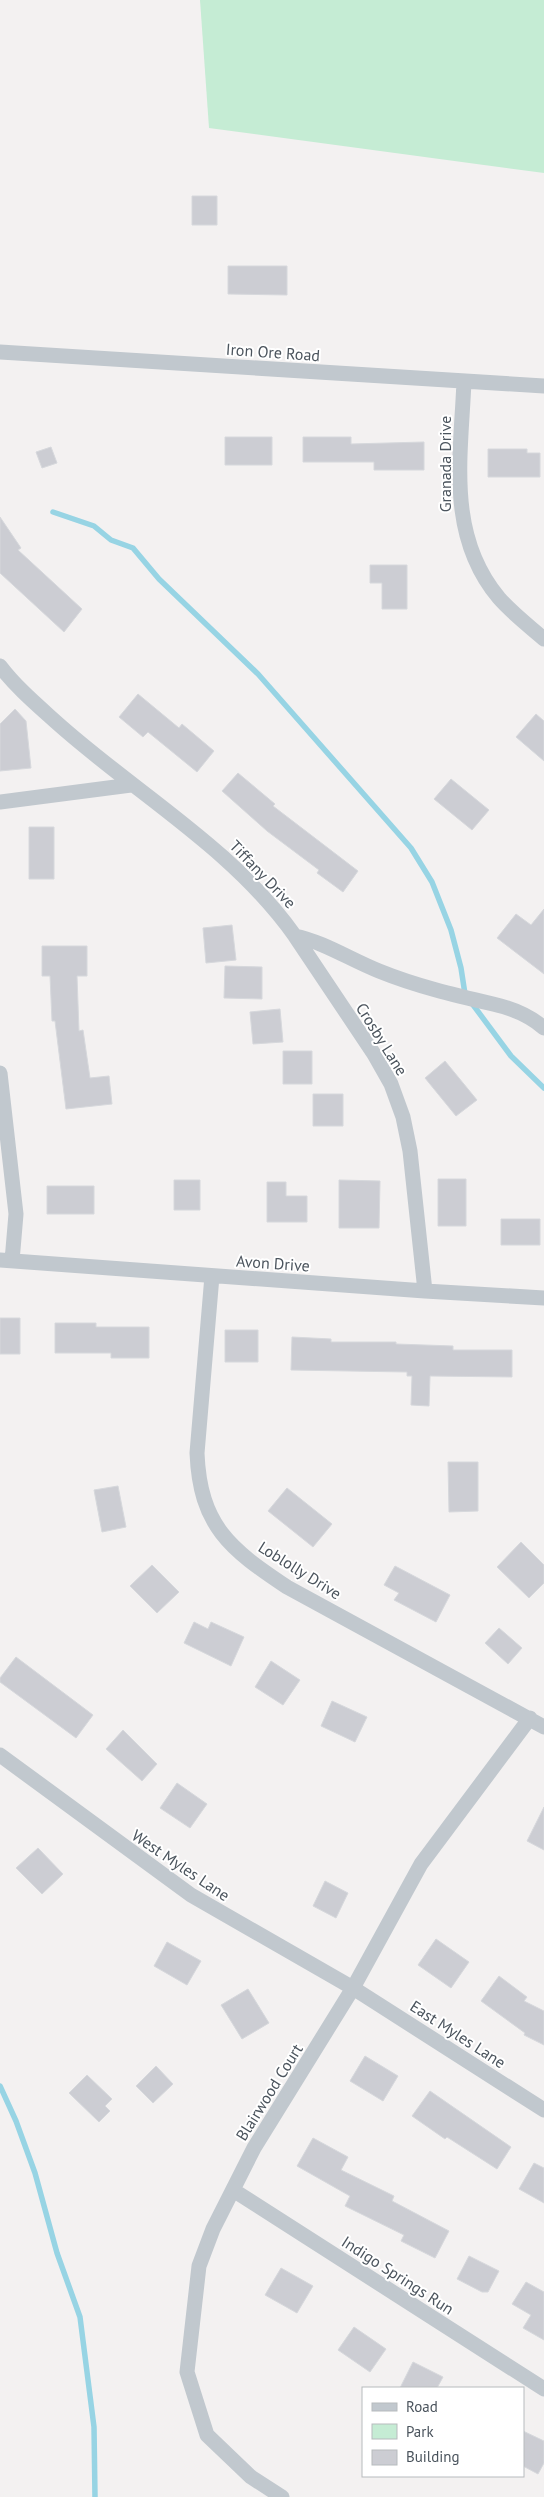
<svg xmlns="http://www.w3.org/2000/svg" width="544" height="2497" viewBox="0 0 544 2497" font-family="'PT Sans',sans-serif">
	<rect width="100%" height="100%" fill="#f3f1f1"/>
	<path fill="#c5ecd4" d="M200,0h344v173l-335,-45z"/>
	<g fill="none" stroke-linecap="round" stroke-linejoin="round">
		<path stroke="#97d4e4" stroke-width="5.5" d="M53,512l41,14 17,14 22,8 26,31 99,95 153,174 21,34 19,48 10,38 4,26 46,62 33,32
			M0,2086l16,35 19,52 22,80 23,64 14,110 1,70"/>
	</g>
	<path fill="#cccdd3" stroke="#d6d8dc" d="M192,196h25v29h-25z
		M228,266h59v29l-59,-1z
		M225,437h47v28h-47z
		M303,437h48v7l73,-2v28h-50v-8h-71z
		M51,447l6,16 -15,5 -6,-16z
		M488,449h39v4h13v24h-52z
		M0,517l21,31 -3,2 64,59 -18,23 -64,-59z
		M370,565h37v44h-25v-26h-12z
		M138,694l41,34 3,-4 32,27 -17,21 -49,-40 -5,5 -24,-20z
		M15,709l11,12 5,47 -31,3v-47z
		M536,714l8,7v40l-28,-24z
		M238,773l37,31 -2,2 85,65 -15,21 -26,-19 2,-3 -52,-39 -45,-40z
		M451,779l38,31 -17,20 -38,-31z
		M29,827h25v52h-25z
		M544,909v65l-47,-36 19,-24 15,11z
		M232,925l4,35 -30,3 -3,-35z
		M42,946h45v30h-10l2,55 4,-1 7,48 19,-2 3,28 -46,5 -11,-88h-3l-2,-45h-8z
		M225,966l37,1v32l-38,-1z
		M280,1009l3,33 -30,2 -3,-32z
		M283,1051h29v33h-29z
		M445,1061l32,39 -21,16 -31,-38z
		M313,1094h30v32h-30z
		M438,1179h28v47h-28z
		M174,1180h26v30h-26z
		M339,1180l41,1 -1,47h-40z
		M267,1182h19v14h21v26h-40z
		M47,1186h47v28h-47z
		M501,1219h39v26h-39z
		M0,1318h20v36h-20z
		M55,1323h41v4h53v31h-38v-5h-56z
		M225,1330h33v32h-33z
		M292,1337l39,2v3h65v2l57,2v4h59v27l-82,-1 -1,30 -18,-1 1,-29h-5v-4l-116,-2z
		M448,1462h30v49l-29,1z
		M118,1486l8,41 -24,5 -8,-42z
		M287,1488l45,36 -19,23 -45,-36z
		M521,1542l23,23v18l-15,15 -32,-31z
		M152,1565l27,27 -22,21 -27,-27z
		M395,1566l55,29 -14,27 -42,-22 5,-7 -15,-8z
		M194,1622l14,7 3,-7 33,15 -13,29 -47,-23z
		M499,1628l23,20 -14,16 -23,-21z
		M16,1657l77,58 -17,23 -76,-56v-4z
		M271,1661l29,19 -17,25 -28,-18z
		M332,1701l35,16 -12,25 -34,-16z
		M123,1730l34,34 -15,17 -36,-32z
		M177,1783l30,21 -17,24 -30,-20z
		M544,1807v43l-17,-9z
		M38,1848l25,26 -21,20 -26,-26z
		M325,1881l23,12 -12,25 -23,-12z
		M436,1939l33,23 -18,26 -33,-23z
		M167,1942l34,19 -14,24 -33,-19z
		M499,1976l28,21 -3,4 20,10v34l-20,-10 1,-2 -44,-32z
		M248,1989l21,34 -27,16 -21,-34z
		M365,2056l33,20 -15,25 -33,-20z
		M156,2066l17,18 -20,19 -17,-17z
		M87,2075l25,24 -7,7 5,5 -11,11 -30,-29z
		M430,2091l81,56 -14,22 -50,-32 -2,2 -33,-23z
		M313,2138l35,19 -7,13 53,26 -2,5 57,30 -14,27 -34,-17 3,-6 -59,-29 5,-10 -53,-30z
		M534,2163l10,5v35l-25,-14z
		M469,2256l30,15 -11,21h-6l-25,-13z
		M281,2268l32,18 -16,27 -32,-18z
		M526,2282l18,10v48l-21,-12 8,-13 -19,-11z
		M354,2327l32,22 -16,23 -32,-22z
		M413,2362l30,15 -6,11h-37z
		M523,2431l21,10v22l-6,11 -15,-8z"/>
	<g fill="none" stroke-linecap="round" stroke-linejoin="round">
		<path stroke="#c1c8ce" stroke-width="15" d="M0,352l544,34
			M464,381c-3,75 -18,154 35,217 13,15 30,28 45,41
			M0,666c16,21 36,38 56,56 79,71 177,126 239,214 29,6 56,24 84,35 37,15 75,24 114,33 18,4 37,12 51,24
			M0,802l131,-17
			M295,936l79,118 17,30 12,33 7,34 15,140
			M0,1073l16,141 -4,47
			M0,1260l425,31 119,7
			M212,1276l-15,177c3,73 33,96 90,134l257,140
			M0,1755l191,140 162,93 191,122
			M233,2190l311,199
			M282,2497l-31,-20 -44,-42 -20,-63 12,-106 14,-37 41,-81 99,-160 68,-124 109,-146"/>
	</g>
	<g text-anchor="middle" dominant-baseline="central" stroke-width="4" stroke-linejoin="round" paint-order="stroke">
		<g font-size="16" fill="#4b545d" stroke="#fff">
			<text transform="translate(273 352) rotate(4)">Iron Ore Road</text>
			<text transform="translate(445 464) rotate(-90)">Granada Drive</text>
			<text transform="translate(263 874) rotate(46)">Tiffany Drive</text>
			<text transform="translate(382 1039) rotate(58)">Crosby Lane</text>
			<text transform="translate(273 1263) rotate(4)">Avon Drive</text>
			<text transform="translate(300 1570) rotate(32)">Loblolly Drive</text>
			<text transform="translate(181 1865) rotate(34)">West Myles Lane</text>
			<text transform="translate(458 2034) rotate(33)">East Myles Lane</text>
			<text transform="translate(269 2092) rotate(-58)">Blairwood Court</text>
			<text transform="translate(398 2275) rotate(33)">Indigo Springs Run</text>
		</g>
	</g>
	<rect x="362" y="2387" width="162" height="90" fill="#ffffff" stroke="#b7bbbe"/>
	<rect x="372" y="2403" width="25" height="8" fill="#c1c8ce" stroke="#b7bbbe"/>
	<text x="406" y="2412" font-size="15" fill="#4b545d">Road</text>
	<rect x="372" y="2424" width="25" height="15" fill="#c5ecd4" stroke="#b7bbbe"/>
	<text x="406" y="2437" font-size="15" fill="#4b545d">Park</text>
	<rect x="372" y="2450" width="25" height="15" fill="#cccdd3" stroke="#b7bbbe"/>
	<text x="406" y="2462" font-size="15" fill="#4b545d">Building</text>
</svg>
